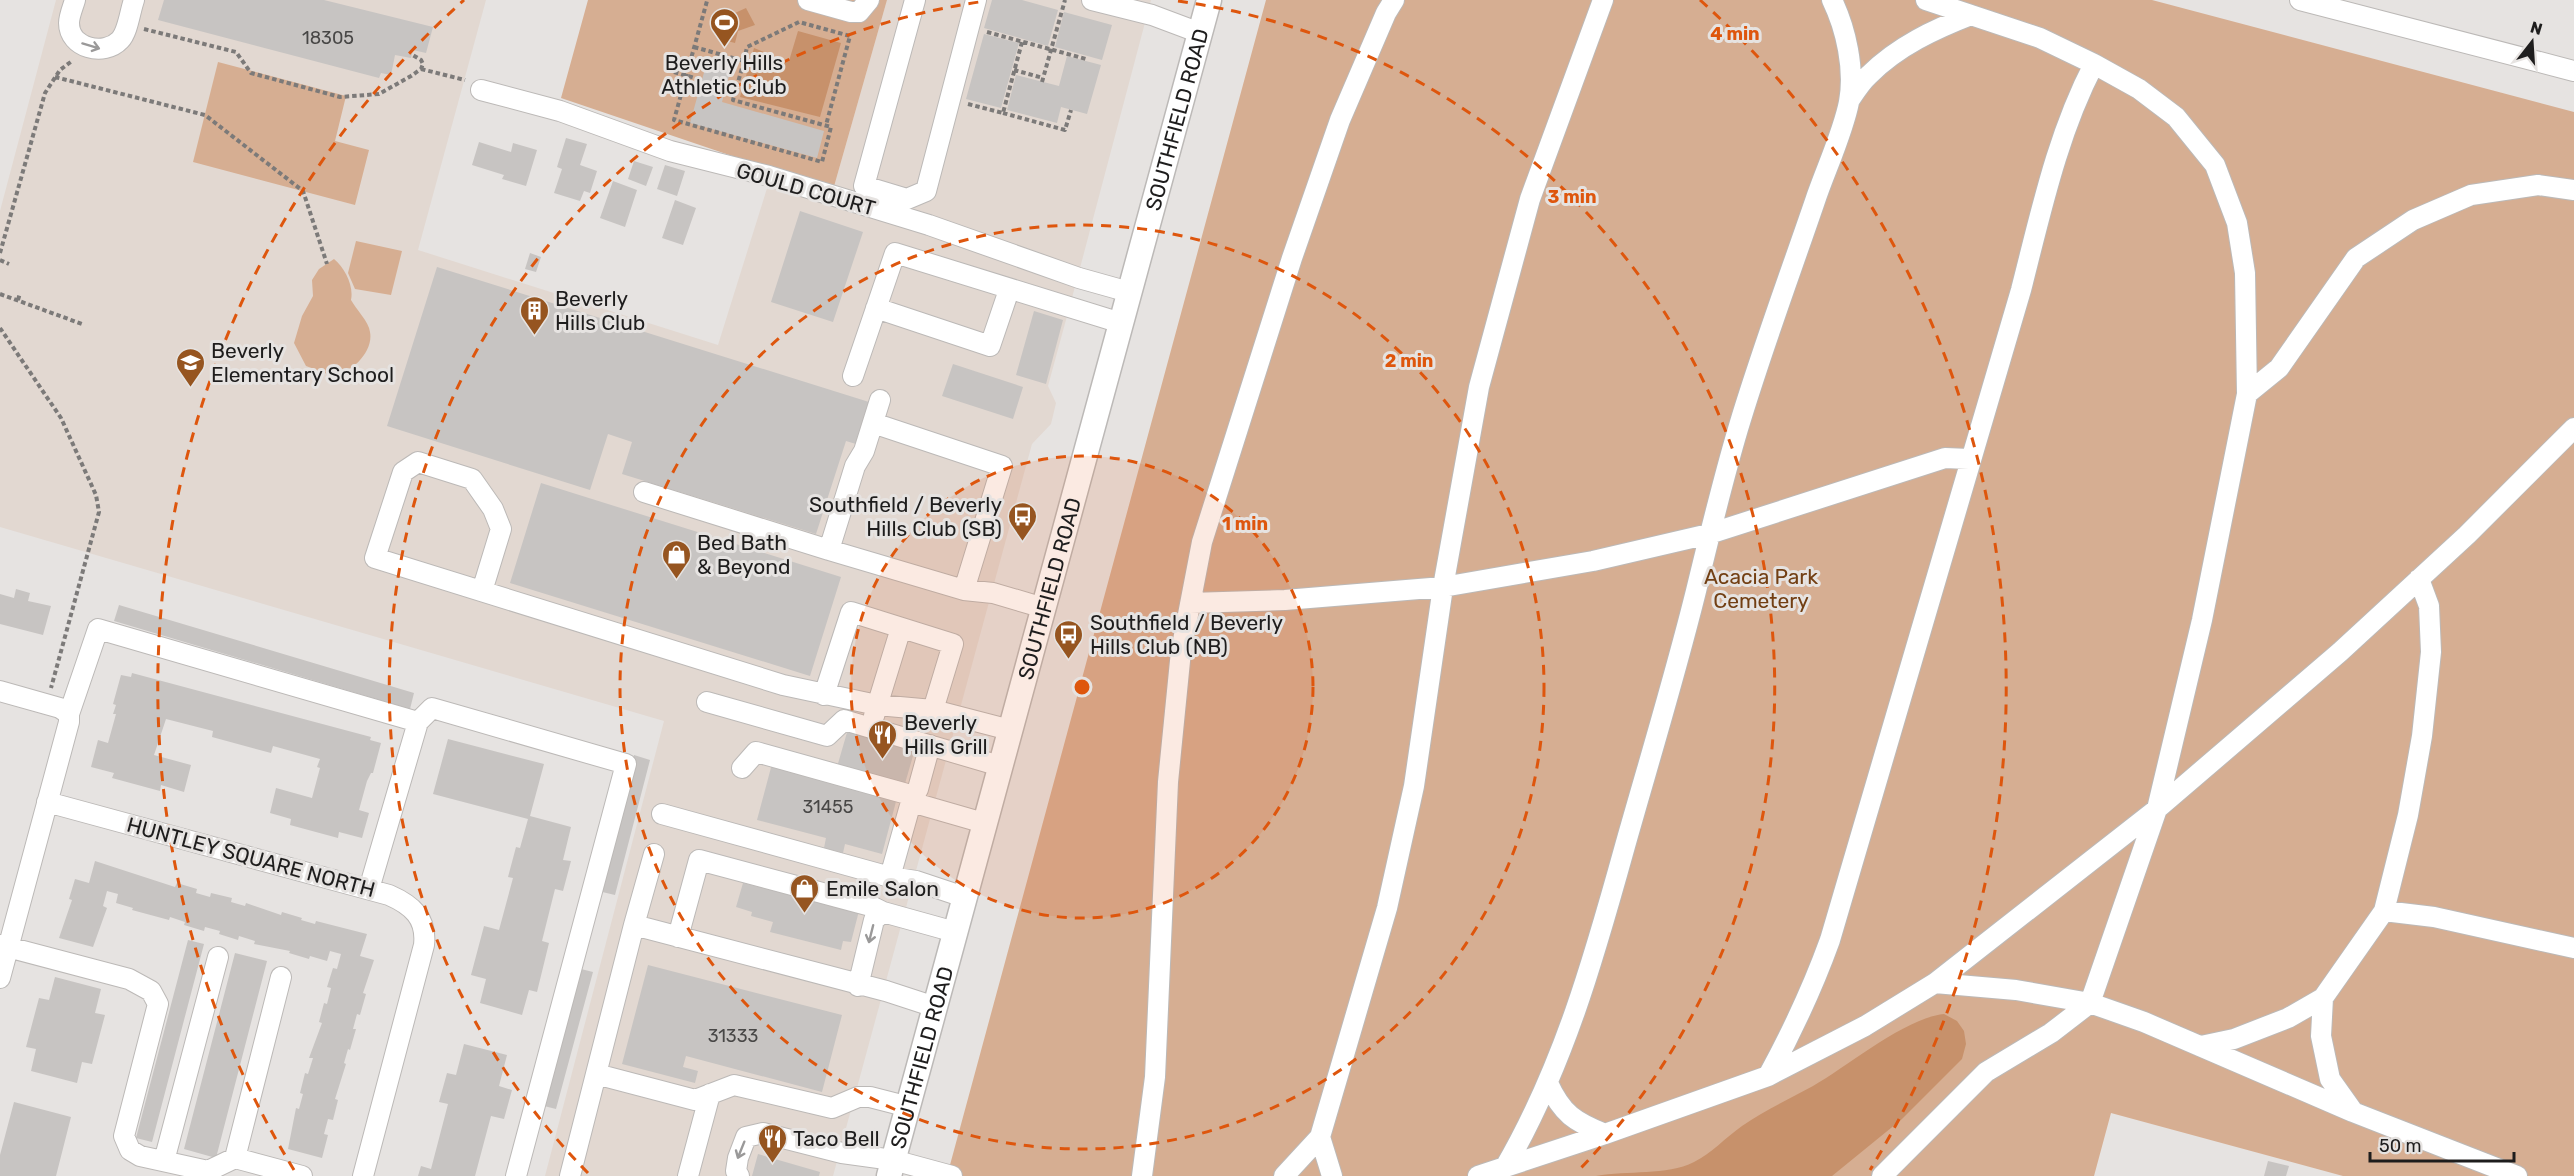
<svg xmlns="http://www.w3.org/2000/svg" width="2574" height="1176" viewBox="0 0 2574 1176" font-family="Rubik,sans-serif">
	<rect width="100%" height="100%" fill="#e6e3e1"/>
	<path fill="#e2d8d1" d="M56,0h430l-68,250 300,95 51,-163 307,101 -28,103 8,17 -5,21 -19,20 -199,732h-288l119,-455 -664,-194v-316z
		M887,0h264l-71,268 -247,-78z"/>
	<path fill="#d6ae92" d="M588,0h299l-54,190 -272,-92z
		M1266,0h886l422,112v1064h-231l-232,-63 -17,63h-1147z
		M218,62l128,34 -11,45 34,9 -14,55 -162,-43z
		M356,241l46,10 -11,44 -36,-6 -7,-16z
		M334,259c11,9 20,27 17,41 5,9 18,22 19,32 4,20 -21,45 -41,42 -7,-1 -16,-6 -23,-8l-12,-23 8,-27 11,-20 -1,-16 7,-11z"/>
	<path fill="#c7916b" d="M746,8l9,17 -17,6 -3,12 -15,-4 6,-22z
		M798,31l43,12 -21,74 -80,-20 14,-49 10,4v2l25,7z
		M1944,1014l13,7 7,10 2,13 -4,15 -60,60 -70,57h-236c32,-6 70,0 98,-14 17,-8 32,-25 48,-36 22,-15 47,-27 71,-40 35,-20 92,-68 131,-72z"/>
	<path fill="#c7c4c2" d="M164,0h160l109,27 -7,26 -13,-3 -2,8 -16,-3 -4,20 -10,-2 -2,5 -221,-58z
		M992,0h30l36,10 -10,36 -64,-18z
		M1064,12l48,13 -10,35 -47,-13z
		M984,34l35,9 -18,65 -35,-9z
		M1067,56l34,9 -14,49 -26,-7 -4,16 -50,-13 9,-35 43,11z
		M708,58l24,7 -10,37 102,29 -7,27 -127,-35z
		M566,138l21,6 -7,21 17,6 -7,22 -6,-2 -4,10 -26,-8 8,-24 -5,-2z
		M479,142l32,10 2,-9 24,7 -11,36 -24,-7 2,-4 -32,-10z
		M634,161l19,6 -7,19 -18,-7z
		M665,165l20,6 -8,25 -20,-7z
		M613,181l24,9 -12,37 -25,-9z
		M675,200l21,8 -13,37 -21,-7z
		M800,211l63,21 -30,90 -62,-20z
		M530,253l11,4 -5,15 -11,-3z
		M437,267l432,135 -13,42 -10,-3 -30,93 -194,-60 10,-32 -24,-8 -18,56 -203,-64z
		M1034,311l29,9 -17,64 -30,-9z
		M953,364l70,23 -10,32 -71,-23z
		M541,483l300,94 -31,99 -300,-93z
		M16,589l14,4 -2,8 23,5 -8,29 -43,-11v-30l14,4z
		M119,605l295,88 -4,16 -296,-88z
		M132,673l239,64 -1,3 11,3 -8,30h-2l-4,8 -8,29 10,3 -7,25 -23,-6 -1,6 -48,-13 1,-6 -21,-6 6,-25 36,10 8,-30 -3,-1 3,-8 -47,-13 -2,7 -59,-16 1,-6 -47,-12 -12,36 37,10 -7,27 -23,-7 -1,6 -48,-13 2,-5 -23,-6 7,-27 10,3 8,-29h-3l3,-9 -3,-1 8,-29 10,2z
		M848,729l67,20 -11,38 -67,-20z
		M448,739l96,25 -14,52 41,11 -8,33 8,1 -8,30 -8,-2 -13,52 7,2 -12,49 -8,-2 -7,25 -42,-12 6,-24 -15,-4 13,-49 15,4 14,-52 -5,-1 8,-30 4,1 8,-29 -95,-25z
		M634,755l16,5 -35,135 -17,-4z
		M773,760l125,34 -16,60 -37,-10 -2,9 -19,-5 2,-10 -69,-18z
		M95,861l80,26 2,-4 20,6 -1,4 14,4 1,-4 21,5 -1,4 14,4 1,-3 35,12 1,-3 20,6 -1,2 14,4 1,-3 51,13 -7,22 14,4 -11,33 3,1 -6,21 -3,-1 -4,15h3l-6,21 -2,-1 -4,14 2,1 -11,35 3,1 -5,20 -5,-1 -4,15 4,1 -6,23 -34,-9 8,-41 3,1 4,-15 -3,-1 5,-20 3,1 5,-16h-4l13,-35 -3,-1 5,-19 3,1 4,-16 -4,-1 6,-19 4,1 4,-15 -11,-3 -3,10 -17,-5 -1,3 -20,-6 1,-2 -36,-7 1,-3 -16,-5 -1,4 -19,-6 1,-3 -15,-4 -1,4 -20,-6 1,-3 -15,-5 -1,3 -37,-10 1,-2 -17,-5 2,-9 -11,-3 -4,15 4,2 -14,39 -34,-9 13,-38 -3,-1 6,-20 14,4z
		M760,881l42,11 -1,6 33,8 26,1 -9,35 -8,-1 -2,9 -71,-18 3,-10 -22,-6 1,-4 -16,-5 7,-24 16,4z
		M188,940l16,4 -52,198 -16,-4z
		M235,953l32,8 -51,197 -32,-9z
		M648,965l194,50 -20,77 -136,-36 -3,11 15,4 -3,12 -73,-19z
		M577,968l16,4 -37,137 -16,-4z
		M55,977l46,12 -6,24 10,2 -13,49 -10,-2 -5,21 -46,-12 5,-22 -10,-2 13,-49 10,2z
		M464,1044l43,11 -8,31 13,4 -8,29 -13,-3 -16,60h-57l3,-10 10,3 17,-65 -9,-2 8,-29 9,2z
		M14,1102l57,15 -15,59h-56v-21z
		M758,1154l62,18 -1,4h-67z
		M2268,1161l21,5 -3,10h-22z"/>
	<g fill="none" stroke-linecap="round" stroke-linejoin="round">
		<defs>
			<path id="minor" d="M75,0c-2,7 -6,16 -6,23 0,25 35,34 51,17 8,-8 10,-29 14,-40
				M808,0l43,12h8l10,-12
				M915,0l-51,186 43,13 19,-8 50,-191
				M1092,0l60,15 48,18
				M2300,0l274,71
				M481,90l79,21 110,40 99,25 160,49 150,53 50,14
				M1849,101c6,-9 12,-19 20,-26 29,-29 66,-46 102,-60
				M876,308l114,38 19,-56
				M853,376l42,-123 226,70
				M2247,394l32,-26 77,-110 57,-38 58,-25 67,-10 36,5
				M880,400l-16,51 -9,15 -26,84 135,40 29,3 51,15
				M873,423l129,43 -38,124
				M644,492l185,58
				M482,591l19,-62 -8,-20 -21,-30 -54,-17 -15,10 -28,86 408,127 94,20 56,5 77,20
				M1190,603l95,-3 158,-13 150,-26 116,-27 236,-76 24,1
				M0,691l60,17 9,6
				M824,695l27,-83 102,32 -20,66
				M707,702l120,34 17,-16 156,46
				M874,716l27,-88
				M930,745l-12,44 -7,13 73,21
				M742,768l14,-16 151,42 4,8 -21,75
				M47,802l342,93c23,10 38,23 35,50l-61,231
				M662,814l228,63 26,4 48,16
				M654,854l-20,71 252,66 49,16
				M369,889l49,-167 14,-14 194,56 -110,412
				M2384,911l50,6 140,31
				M634,925l-38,149 99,26 39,-15 98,23 26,-11h12l39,10
				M678,937l21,-77 172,46 12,6
				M0,945l129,34 22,12 7,13 -34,132 6,14 10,6 68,15 27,-13 67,18
				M0,978l69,-256v-8l29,-85 320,93
				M1935,983l222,-174 183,-157 127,-117 107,-107
				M858,986l16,-66 9,-8 72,20
				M2323,998l-2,38 9,43 22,31
				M2201,1046l33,-7 54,-21 35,-20 61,-87 24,-96 14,-79 9,-84 -2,-46 -10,-27
				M1768,1076c24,-44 45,-89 62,-136l191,-650c20,-78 36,-155 73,-226
				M1548,1083c14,31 27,39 57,51
				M1320,1137l12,39
				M235,1158l46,-181
				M164,1161l54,-204
				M1504,1169c59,-101 90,-211 121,-323 24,-85 50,-170 71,-255 13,-54 26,-108 42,-162 23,-77 51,-152 77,-228 10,-30 28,-68 34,-99 6,-33 -3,-73 -17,-102
				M570,1176l26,-102
				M688,1176l22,-82
				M739,1176l-3,-5 2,-13 8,-21 17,-4 79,20 51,7 59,16
				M1142,1176l13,-99 13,-295 13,-131 21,-109 90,-284 48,-138 46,-107 8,-13
				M1284,1176l36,-39 67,-229 27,-122 29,-199 36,-200 51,-188 73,-199
				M1478,1176l127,-42 163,-58 97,-50 70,-43 81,7 74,13 54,19 209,90 164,64
				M1882,1176l104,-104 65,-39 39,-30 67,-194 45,-189 45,-226 -2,-121 -8,-50 -22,-58 -39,-48 -37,-28 -45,-25 -54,-26 -114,-38"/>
			<g id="major">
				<path id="s1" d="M889,1176l320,-1176"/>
			</g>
		</defs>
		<use href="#minor" stroke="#bcb9b7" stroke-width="22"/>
		<use href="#major" stroke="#bcb9b7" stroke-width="27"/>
		<path stroke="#7c7a79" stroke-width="4" stroke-dasharray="4.5 3" stroke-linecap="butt" d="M144,29l92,23 15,21 89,24 39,-3 32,-18 10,-7 2,-5 -2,-4 -10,-6
			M987,32l99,27
			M694,47l50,14 -11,39 98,27 -9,35 -148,-42 33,-119v-1
			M744,61l3,-14 52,-25 51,14 -24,89
			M421,69l44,11
			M1014,70l29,8
			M674,72l28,8
			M55,77l150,38 98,76 24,73
			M1042,82l23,-82
			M968,104l35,9 19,-71
			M1003,113l62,17 6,-20
			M0,253l45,-160 15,-23 12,-9
			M0,260l9,4
			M0,294l82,30
			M18,300l2,-7
			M0,328l61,90 35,77 3,17 -48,176"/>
		<use href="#minor" stroke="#fff" stroke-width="20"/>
		<use href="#major" stroke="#fff" stroke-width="24"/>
	</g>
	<defs><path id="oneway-shaft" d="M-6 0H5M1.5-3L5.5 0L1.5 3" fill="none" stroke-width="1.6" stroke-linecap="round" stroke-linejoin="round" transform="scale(1.5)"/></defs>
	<g stroke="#9a9999">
		<use href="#oneway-shaft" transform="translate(91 46) rotate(17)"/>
		<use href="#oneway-shaft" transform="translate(871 934) rotate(104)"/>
		<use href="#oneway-shaft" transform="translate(741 1150) rotate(112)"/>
	</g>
	<circle cx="1082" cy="687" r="231" fill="#de560d" fill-opacity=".12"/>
	<g fill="none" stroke="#de560d" stroke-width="3" stroke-dasharray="10 8">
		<circle cx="1082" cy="687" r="231"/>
		<circle cx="1082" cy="687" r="462"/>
		<path d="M588 1173A693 693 0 0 1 986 1M1178 1A693 693 0 0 1 1576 1173"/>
		<path d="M294 1170A924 924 0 0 1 464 0M1700 0A924 924 0 0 1 1870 1170"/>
	</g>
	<defs>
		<symbol id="stadium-pin" viewBox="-11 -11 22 30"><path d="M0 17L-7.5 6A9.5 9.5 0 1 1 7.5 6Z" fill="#965520" stroke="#e6e3e1"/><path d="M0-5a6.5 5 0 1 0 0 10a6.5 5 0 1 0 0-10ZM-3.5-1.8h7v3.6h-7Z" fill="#fff"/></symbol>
		<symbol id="building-pin" viewBox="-11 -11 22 30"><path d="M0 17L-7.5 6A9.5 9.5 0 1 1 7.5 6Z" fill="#965520" stroke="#e6e3e1"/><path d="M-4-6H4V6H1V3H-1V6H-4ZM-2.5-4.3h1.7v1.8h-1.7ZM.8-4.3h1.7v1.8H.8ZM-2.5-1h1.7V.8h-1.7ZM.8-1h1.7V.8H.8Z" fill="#fff"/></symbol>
		<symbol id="school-pin" viewBox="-11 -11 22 30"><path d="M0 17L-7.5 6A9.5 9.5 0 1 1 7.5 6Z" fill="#965520" stroke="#e6e3e1"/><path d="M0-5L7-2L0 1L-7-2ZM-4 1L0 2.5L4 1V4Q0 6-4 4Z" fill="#fff"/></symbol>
		<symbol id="bus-pin" viewBox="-11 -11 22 30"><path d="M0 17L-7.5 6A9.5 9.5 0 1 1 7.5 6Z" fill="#965520" stroke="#e6e3e1"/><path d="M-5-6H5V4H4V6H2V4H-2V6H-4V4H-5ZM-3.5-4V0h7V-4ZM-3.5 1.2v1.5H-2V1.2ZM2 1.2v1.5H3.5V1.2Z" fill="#fff"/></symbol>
		<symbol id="shop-pin" viewBox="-11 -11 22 30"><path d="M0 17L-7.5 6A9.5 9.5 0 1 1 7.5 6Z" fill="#965520" stroke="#e6e3e1"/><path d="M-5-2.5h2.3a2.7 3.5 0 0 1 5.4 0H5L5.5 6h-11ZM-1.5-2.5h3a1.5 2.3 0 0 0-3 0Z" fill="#fff"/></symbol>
		<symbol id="restaurant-pin" viewBox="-11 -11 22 30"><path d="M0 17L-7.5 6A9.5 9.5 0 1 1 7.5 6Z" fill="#965520" stroke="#e6e3e1"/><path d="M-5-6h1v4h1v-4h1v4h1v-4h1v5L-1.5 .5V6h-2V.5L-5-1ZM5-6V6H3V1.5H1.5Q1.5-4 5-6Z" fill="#fff"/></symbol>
	</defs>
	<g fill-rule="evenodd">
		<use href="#stadium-pin" x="708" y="6" width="33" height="45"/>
		<use href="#building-pin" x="518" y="294" width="33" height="45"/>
		<use href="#school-pin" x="174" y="346" width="33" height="45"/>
		<use href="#bus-pin" x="1006" y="500" width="33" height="45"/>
		<use href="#shop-pin" x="660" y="538" width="33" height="45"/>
		<use href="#bus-pin" x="1052" y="618" width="33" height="45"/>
		<use href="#restaurant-pin" x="866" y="718" width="33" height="45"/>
		<use href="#shop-pin" x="788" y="872" width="33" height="45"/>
		<use href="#restaurant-pin" x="756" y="1122" width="33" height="45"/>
	</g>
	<g text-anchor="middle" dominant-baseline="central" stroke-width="6" stroke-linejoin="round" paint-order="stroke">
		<g font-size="18" fill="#484746">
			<text x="328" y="38">18305</text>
			<text x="828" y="807">31455</text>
			<text x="733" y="1036">31333</text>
		</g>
		<g font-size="21" fill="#1e1d1d" stroke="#e6e3e1" text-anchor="start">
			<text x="724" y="62" text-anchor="middle">Beverly Hills<tspan x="724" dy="24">Athletic Club</tspan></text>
			<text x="555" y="298">Beverly<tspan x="555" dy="24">Hills Club</tspan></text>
			<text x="211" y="350">Beverly<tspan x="211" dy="24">Elementary School</tspan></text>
			<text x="1002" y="504" text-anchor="end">Southfield / Beverly<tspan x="1002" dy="24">Hills Club (SB)</tspan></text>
			<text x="697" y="542">Bed Bath<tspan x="697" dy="24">&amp; Beyond</tspan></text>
			<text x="1090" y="622">Southfield / Beverly<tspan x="1090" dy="24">Hills Club (NB)</tspan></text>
			<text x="904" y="722">Beverly<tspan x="904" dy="24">Hills Grill</tspan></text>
			<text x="826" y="888">Emile Salon</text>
			<text x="793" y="1138">Taco Bell</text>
		</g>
		<g font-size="21" fill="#1e1d1d" stroke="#e6e3e1">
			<text stroke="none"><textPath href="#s1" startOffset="1095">SOUTHFIELD ROAD</textPath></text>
			<text transform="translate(806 189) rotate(16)">GOULD COURT</text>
			<text stroke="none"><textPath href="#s1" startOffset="609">SOUTHFIELD ROAD</textPath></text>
			<text transform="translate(251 857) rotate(15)">HUNTLEY SQUARE NORTH</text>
			<text stroke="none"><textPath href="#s1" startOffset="123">SOUTHFIELD ROAD</textPath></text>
		</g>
		<g font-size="21" fill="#723f13" stroke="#e6e3e1">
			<text x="1761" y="576">Acacia Park<tspan x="1761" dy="24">Cemetery</tspan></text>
		</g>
	</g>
	<circle cx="1082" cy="687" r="9" fill="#de560d" stroke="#e6e3e1" stroke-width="3"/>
	<g font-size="18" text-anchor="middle" font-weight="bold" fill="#de560d" stroke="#e6e3e1" stroke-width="6" stroke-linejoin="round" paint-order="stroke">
		<text x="1735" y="40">4 min</text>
		<text x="1572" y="203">3 min</text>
		<text x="1409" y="367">2 min</text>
		<text x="1245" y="530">1 min</text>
	</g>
	<g transform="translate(2532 42) rotate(17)" stroke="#e6e3e1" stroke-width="4.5" paint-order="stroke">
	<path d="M0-4.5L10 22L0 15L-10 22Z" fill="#1e1d1d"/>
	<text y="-9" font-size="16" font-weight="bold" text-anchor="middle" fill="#1e1d1d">N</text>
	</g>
	<path d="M2370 1152v9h144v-9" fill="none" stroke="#1e1d1d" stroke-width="3"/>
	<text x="2379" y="1152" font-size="18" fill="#1e1d1d" stroke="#e6e3e1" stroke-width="4.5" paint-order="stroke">50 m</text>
</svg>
